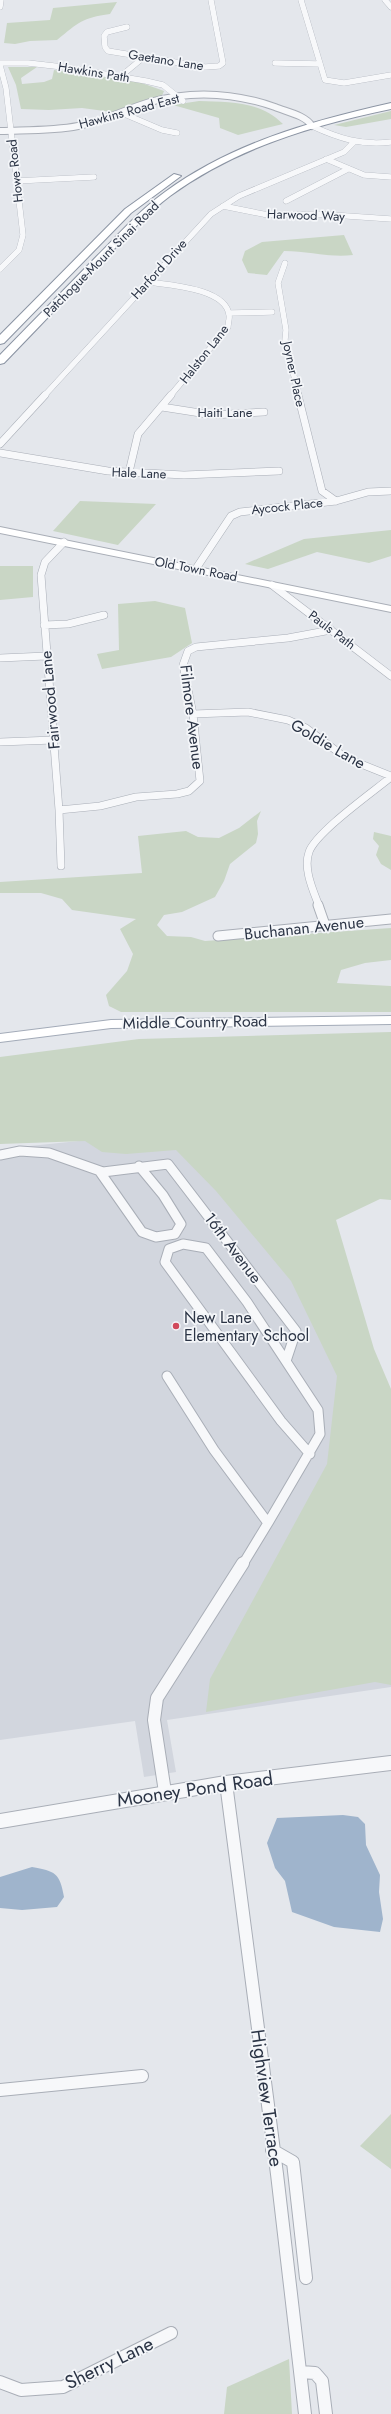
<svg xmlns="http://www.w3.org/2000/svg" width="391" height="2414" viewBox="0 0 391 2414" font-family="Jost,sans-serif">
	<rect width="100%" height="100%" fill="#e4e7ec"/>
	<path fill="#d2d6de" d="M305,1118l86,386v183l-224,33 9,52 -32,5 -9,-56 -135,19v-591z"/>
	<path fill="#c9d6c5" d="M117,2l-7,12c-28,4 -31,8 -53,26l-27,1 -15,3 -11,-1 3,-20 43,-3 3,-12z
		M8,67h29l-16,11 1,6 22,-2 8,-3 2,-9 85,12 25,9 -2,5 -50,16 -30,-4 -33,2 -28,-1 -5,-24z
		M199,101c31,1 61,0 84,23l-45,11 -18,-7 -1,-10 -46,-13z
		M391,111v8l-45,8 -12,-2z
		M344,235l9,20c-23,3 -45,-4 -69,-4l-17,24 -19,-2 -6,-13 3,-9 17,-9z
		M80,501l76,3 -38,41 -65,-14z
		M391,530v26l-22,7 -52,-11 -49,17 -23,-5 59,-25z
		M0,566h33v31l-33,3z
		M155,601l30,7 7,35 -21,14 -69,12 -5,-15 22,-4 -1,-46z
		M261,811l-4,10 1,13 -2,9 -26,21 -6,17 -9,16 -33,15 -18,3 -7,10 10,11 24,1 14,4 186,-13v32l-26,3 -24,7 -4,13 54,3v26h-270l-12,-6 -3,-11 21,-24 6,-17 -13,-25 16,-10 -64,-9 -10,-11 -21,-6h-41v-11l142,-9 -4,-37 48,-5 12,6 21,1 20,-10z
		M374,832l17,4v34l-10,-6 -5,-9 3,-9 -6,-7z
		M391,1032v168l-11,-1 -44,21 38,129 17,40v296l-16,-3 -169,30 4,-33 117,-215 10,-88 -46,-95 -75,-90 -40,-41 -50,4 -24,-2 -17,-11 -85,3v-87l139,-18z
		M391,2114v55l-31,-23z
		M289,2359l3,55h-68l3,-27z"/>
	<path fill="#9fb4cc" d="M343,1815l15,2 7,7 1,21 14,30 -1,17 4,27 -3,13 -46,-5 -42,-15 -7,-31 -10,-13 -8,-25 10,-25z
		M32,1867c23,4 28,6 32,30l-7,10 -35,3 -22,-2v-31z"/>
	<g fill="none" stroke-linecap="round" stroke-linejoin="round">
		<defs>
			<path id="minor-far3" d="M301,0l24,80 19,3 47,-8
				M385,0l6,7
				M0,7l1,-7
				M127,27l-20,5 -3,4 1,11 3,4 97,16 14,-1 4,-3 -12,-63
				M0,63h28l35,4 83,14 17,4 20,16
				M275,63l45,1
				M0,65l6,23 17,147 -4,15 -19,19
				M121,76l23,-19
				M122,113l40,17 15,3
				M312,126c26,12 50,20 79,16
				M326,159l38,16 27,2
				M16,181l78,-4
				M286,201l62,-32
				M223,206l45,9 50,-1 73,5
				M285,263l-7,20 8,47 -1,10 14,56
				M148,282c20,3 78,6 81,33 1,3 -1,8 -1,12l-58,69
				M230,313l42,-1
				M44,396l167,-182 28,-18 105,-44 10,-10"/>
			<path id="minor-far2" d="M298,395l24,96 14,10
				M162,407l51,8 51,-3
				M0,444l45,-49
				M0,453l108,18 76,4 95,-4
				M129,472l9,-38 33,-39
				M195,570l36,-54 9,-4 96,-11 32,-9 23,-1
				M272,585l119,91
				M44,625l24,-1 36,-9
				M0,658l46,-2
				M193,714l55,-2 40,8 18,8 40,30 45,18
				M0,742l54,-2
				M59,810l41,-4 36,-9 41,-3 12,-3 11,-10 -7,-67 -10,-49 5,-14 8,-4 92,-9 43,-8
				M61,866l-2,-56 -18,-235 4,-13 19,-20
				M319,906c-6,-16 -16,-37 -10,-54 7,-20 64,-60 82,-75"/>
			<path id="minor-far1" d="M318,905l7,20
				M218,936l173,-17
				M0,1155l20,-4 29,2 54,19 65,-8 128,167 -10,30
				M100,1172l42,60 14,5 19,-3 6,-10 -18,-29 -24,-29
				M183,1244l23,4 41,54 71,108 2,24 -11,19 -28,-32 -116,-159 4,-13z
				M167,1376l47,74 54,73 -25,41
				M309,1453l1,1
				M268,1523l41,-70"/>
			<path id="minor" d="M226,1783l51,391 28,240
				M165,1792l-11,-72 3,-22 86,-135
				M0,2090l142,-14
				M272,2150l21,12 13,116
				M301,2372l14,1 7,8 4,33
				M0,2382l21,8 42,-3 108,-54"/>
			<path id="tertiary-far1" d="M0,131c26,-1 53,0 78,-5 26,-5 48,-17 72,-24 42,-12 85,-9 125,5 12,5 30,8 37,19"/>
			<path id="tertiary" d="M0,1821l226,-38 165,-20"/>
			<path id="secondary" d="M0,527l391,79v6l-391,-79z"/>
			<path id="primary" d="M391,1016v8l-280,4 -111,14v-8l111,-14z"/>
			<path id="trunk" d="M391,103v6c-77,16 -156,39 -221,87 -25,19 -47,44 -69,67 -33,33 -65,67 -97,100l-4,1v-9c32,-33 65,-66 97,-99 22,-22 43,-46 68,-64 67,-49 146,-71 226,-89z
				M174,174l7,2 -50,37 -127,130 -4,1v-9l125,-126z"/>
		</defs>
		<use href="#minor-far3" stroke="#a9aeb7" stroke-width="6"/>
		<use href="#minor-far2" stroke="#a9aeb7" stroke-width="8"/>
		<use href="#minor-far1" stroke="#a9aeb7" stroke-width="11"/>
		<use href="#minor" stroke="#a9aeb7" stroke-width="14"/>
		<use href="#tertiary-far1" stroke="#a9aeb7" stroke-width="8"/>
		<use href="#tertiary" stroke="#a9aeb7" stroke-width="16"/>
		<use href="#secondary" stroke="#a9aeb7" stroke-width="2"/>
		<use href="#primary" stroke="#a3abb8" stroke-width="2"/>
		<use href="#trunk" stroke="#8b94a3" stroke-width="2"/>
		<use href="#minor-far3" stroke="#f7f8fa" stroke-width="5.5"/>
		<use href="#minor-far2" stroke="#f7f8fa" stroke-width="7"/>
		<use href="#minor-far1" stroke="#f7f8fa" stroke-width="9"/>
		<use href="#minor" stroke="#f7f8fa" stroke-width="12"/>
		<use href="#tertiary-far1" stroke="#f7f8fa" stroke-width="6"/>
		<use href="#tertiary" stroke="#f7f8fa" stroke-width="14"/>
		<use href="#secondary" fill="#fff" fill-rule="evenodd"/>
		<use href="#primary" fill="#fff" fill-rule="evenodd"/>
		<use href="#trunk" fill="#fff" fill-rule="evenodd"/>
	</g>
	<circle fill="#d1495b" stroke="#f4f6f9" stroke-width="1.5" cx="176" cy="1326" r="4"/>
	<g text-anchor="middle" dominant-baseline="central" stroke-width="3.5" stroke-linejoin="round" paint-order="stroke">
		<g font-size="13" fill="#2b3445" stroke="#f4f6f9">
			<text transform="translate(166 60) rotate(9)">Gaetano Lane</text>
			<text transform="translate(94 72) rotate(9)">Hawkins Path</text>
			<text transform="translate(129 111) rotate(-15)">Hawkins Road East</text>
			<text transform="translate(15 171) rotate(-96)">Howe Road</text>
			<text transform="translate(306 215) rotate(2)">Harwood Way</text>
			<text transform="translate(101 259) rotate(-45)">Patchogue-Mount Sinai Road</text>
			<text transform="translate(159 269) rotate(-48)">Harford Drive</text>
			<text transform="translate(204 354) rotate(-52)">Halston Lane</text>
			<text transform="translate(294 374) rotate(78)">Joyner Place</text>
			<text x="225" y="412">Haiti Lane</text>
			<text transform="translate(139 473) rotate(2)">Hale Lane</text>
			<text transform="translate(287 506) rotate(-6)">Aycock Place</text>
			<text transform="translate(196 569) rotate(11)">Old Town Road</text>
			<text transform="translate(332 630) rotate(37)">Pauls Path</text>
		</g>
		<g font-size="16" fill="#2b3445" stroke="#f4f6f9">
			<text transform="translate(50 700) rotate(-95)">Fairwood Lane</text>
			<text transform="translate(192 717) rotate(83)">Filmore Avenue</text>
			<text transform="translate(328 744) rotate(30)">Goldie Lane</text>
			<text transform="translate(304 928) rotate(-6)">Buchanan Avenue</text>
			<text transform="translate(195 1022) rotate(-1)">Middle Country Road</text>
			<text transform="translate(233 1248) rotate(53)">16th Avenue</text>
		</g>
		<g font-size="16" fill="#2b3445" stroke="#f4f6f9" text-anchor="start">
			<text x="184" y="1317">New Lane<tspan x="184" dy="18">Elementary School</tspan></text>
		</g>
		<g font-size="19" fill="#2b3445" stroke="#f4f6f9">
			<text transform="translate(195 1789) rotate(-8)">Mooney Pond Road</text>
			<text transform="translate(267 2098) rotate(82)">Highview Terrace</text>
			<text transform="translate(109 2363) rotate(-26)">Sherry Lane</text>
		</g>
	</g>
</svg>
